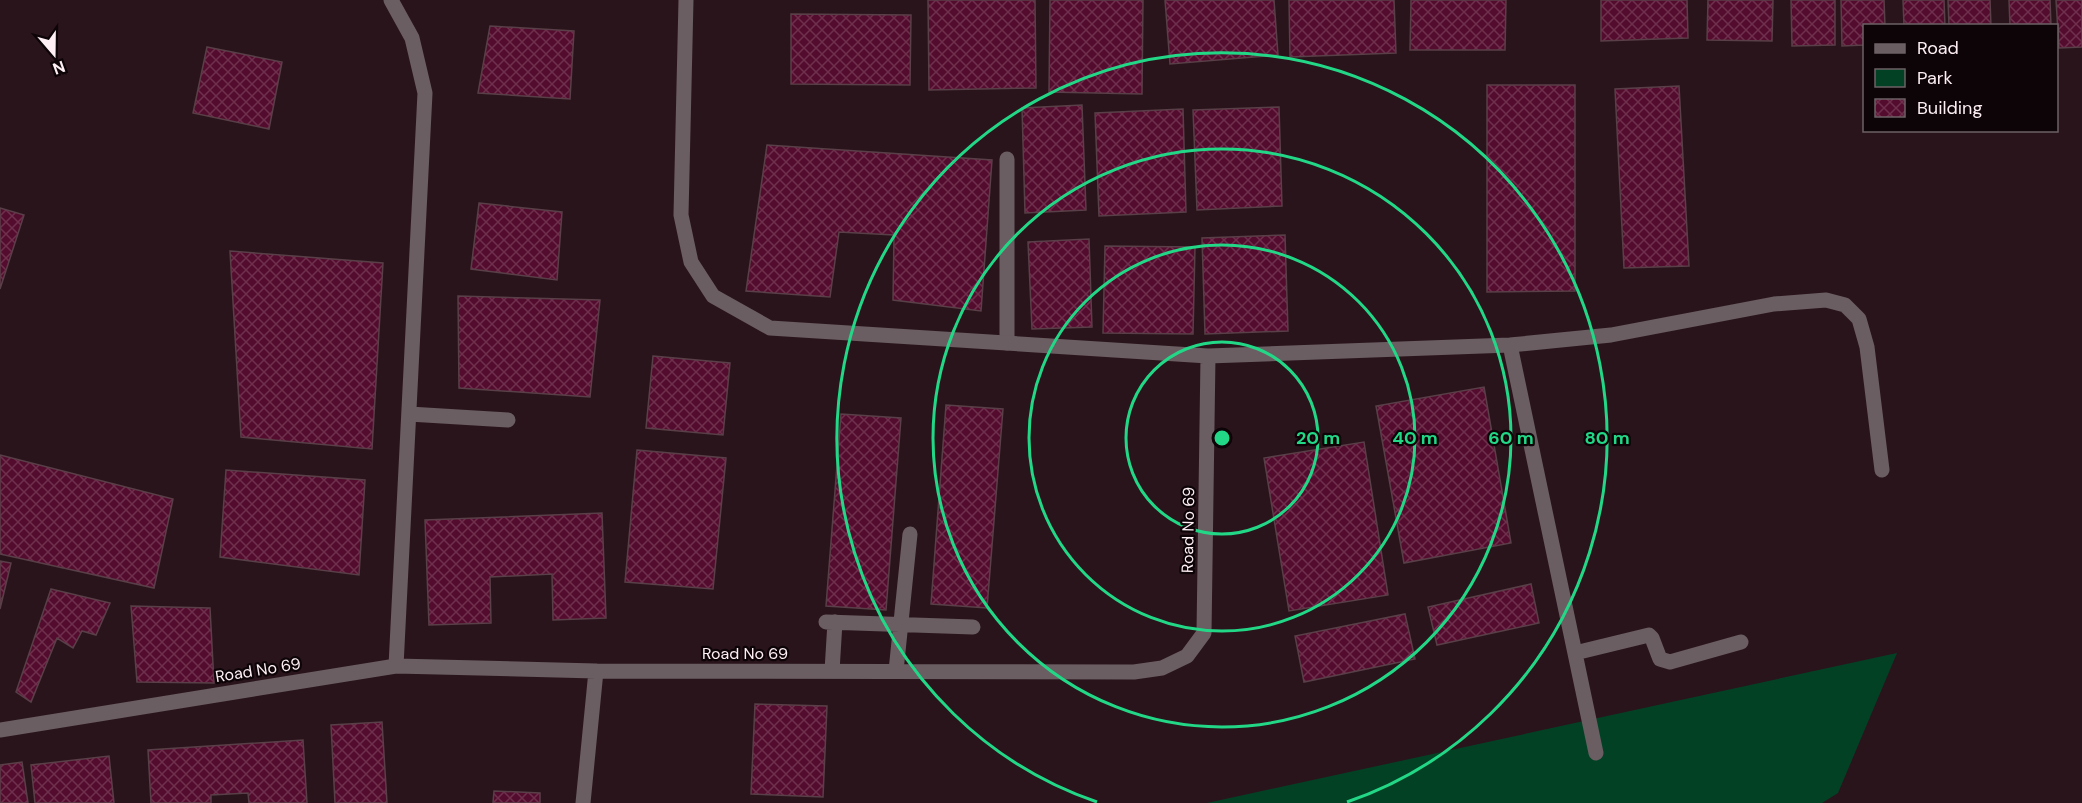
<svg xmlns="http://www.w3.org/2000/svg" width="2082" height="803" viewBox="0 0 2082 803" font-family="'DM Sans',sans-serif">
	<defs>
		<pattern id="building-cross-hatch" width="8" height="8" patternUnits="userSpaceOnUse" patternTransform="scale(1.5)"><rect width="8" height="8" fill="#540c2e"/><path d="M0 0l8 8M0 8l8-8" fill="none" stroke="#6e304d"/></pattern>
	</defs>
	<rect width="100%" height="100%" fill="#2a141c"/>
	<path fill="#034125" d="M1897,653l-59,140 -16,10h-615z"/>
	<path fill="url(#building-cross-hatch)" stroke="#593f47" stroke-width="1.5" d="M928,0h107l1,88 -107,2z
		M1050,0h93l-1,94 -93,-2z
		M1165,0h109l4,55 -108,9z
		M1289,0h105l2,53 -106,4z
		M1411,0h95l-1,50h-95z
		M1601,0h86l1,38 -87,3z
		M1708,0h65l-1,41 -65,-1z
		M1791,0h44v45l-43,1z
		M1841,0h43l1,26h-21v19l-22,1z
		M1903,0h41l1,26h-41z
		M1948,0h42l1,26h-42z
		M2009,0h41l1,26h-41z
		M2056,0h26v47l-23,1z
		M791,14l120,1 -1,70 -119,-1z
		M490,26l84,5 -4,68 -92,-6z
		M207,47l75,15 -13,67 -76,-16z
		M1487,85h88v206l-88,1z
		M1679,86l10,180 -65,2 -9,-179z
		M1082,105l4,105 -61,3 -3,-105z
		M1279,107l3,99 -85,4 -4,-100z
		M1183,109l3,103 -87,4 -4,-103z
		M767,145l225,15 -11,151 -88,-11 1,-65 -55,-3 -9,65 -84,-6z
		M479,203l83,9 -5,68 -86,-11z
		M0,208l24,7 -24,74z
		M1285,235l3,96 -83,3 -3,-96z
		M1089,239l3,88 -60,2 -4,-87z
		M1105,246l90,1 -2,87 -90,-1z
		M230,251l153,12 -11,186 -131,-12z
		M458,296l142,4 -10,97 -131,-9z
		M653,356l77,7 -7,72 -77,-7z
		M1484,387l27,156 -107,20 -28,-157z
		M946,405l57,4 -16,199 -56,-4z
		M841,414l60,4 -15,192 -60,-4z
		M1364,442l24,153 -99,16 -25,-153z
		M637,450l89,8 -13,131 -88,-7z
		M0,455l173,44 -19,89 -154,-34z
		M226,470l139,10 -6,95 -139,-18z
		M602,513l4,105 -53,2 -1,-46 -62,3 1,46 -62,2 -4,-105z
		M0,561l11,2 -11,46z
		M1531,584l8,39 -102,22 -9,-38z
		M51,589l59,14 -14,32 -14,-4 -9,17 -16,-10 -26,64 -15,-10z
		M131,606l79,2 4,75 -77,-1z
		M1405,614l10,45 -111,23 -9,-46z
		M755,704l72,2 -4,91 -72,-3z
		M382,722l5,81h-52l-4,-78z
		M303,740l4,63h-58l-1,-10 -37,2v8h-60l-3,-53z
		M109,756l5,47h-79l-4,-38z
		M22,762l6,41h-28v-38z
		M494,791l46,2v10h-47z"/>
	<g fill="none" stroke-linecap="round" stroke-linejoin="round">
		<path stroke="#6a5e62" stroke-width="15" d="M1007,343v-184"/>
		<path stroke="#6a5e62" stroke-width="15" d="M391,0l21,38 13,55 -29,573
			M686,0l-5,215 10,47 22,34 57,32 438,28 302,-11 101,-10 163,-31 52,-4 19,5 14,14 8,28 15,123
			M1510,345l86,408
			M409,414l99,6
			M826,622l147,5
			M1575,653l74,-18 3,3 8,21 10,3 71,-20
			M832,671l3,-49
			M896,671l14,-137
			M0,730l396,-64 200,5 538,1 28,-4 25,-12 17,-23 4,-277
			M583,803l13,-132"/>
	</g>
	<g fill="none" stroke="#22d887" stroke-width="3">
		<circle cx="1222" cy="438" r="96"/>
		<circle cx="1222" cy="438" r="193"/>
		<circle cx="1222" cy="438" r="289"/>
		<path d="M1097 802A385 385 0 1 1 1347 802"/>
	</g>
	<g text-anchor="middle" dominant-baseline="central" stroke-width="4.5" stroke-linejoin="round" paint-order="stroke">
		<g font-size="16" fill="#fdeff3" stroke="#0c0407">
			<text transform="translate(1188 530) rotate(-89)">Road No 69</text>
			<text x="745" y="653">Road No 69</text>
			<text transform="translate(258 670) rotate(-9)">Road No 69</text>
		</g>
	</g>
	<circle cx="1222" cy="438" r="9" fill="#22d887" stroke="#0c0407" stroke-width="3"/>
	<g font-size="18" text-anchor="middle" font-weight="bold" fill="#22d887" stroke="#0c0407" stroke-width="4.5" stroke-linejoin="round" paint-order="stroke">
		<text x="1318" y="444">20 m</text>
		<text x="1415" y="444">40 m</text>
		<text x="1511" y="444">60 m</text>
		<text x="1607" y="444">80 m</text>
	</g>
	<rect x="1863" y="24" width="195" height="108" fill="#0c0407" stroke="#6c6265" stroke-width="1.5"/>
	<rect x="1875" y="44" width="30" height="9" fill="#6a5e62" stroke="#6c6265" stroke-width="1.5"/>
	<text x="1917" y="54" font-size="18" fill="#fdeff3">Road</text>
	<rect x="1875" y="69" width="30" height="18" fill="#034125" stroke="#6c6265" stroke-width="1.5"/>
	<text x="1917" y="84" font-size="18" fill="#fdeff3">Park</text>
	<rect x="1875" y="99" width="30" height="18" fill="url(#building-cross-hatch)" stroke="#6c6265" stroke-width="1.5"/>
	<text x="1917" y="114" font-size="18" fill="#fdeff3">Building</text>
	<g transform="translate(54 54) rotate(160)" stroke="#0c0407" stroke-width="4.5" paint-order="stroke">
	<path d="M0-4.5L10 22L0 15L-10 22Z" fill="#fdeff3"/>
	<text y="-9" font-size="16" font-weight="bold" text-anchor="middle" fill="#fdeff3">N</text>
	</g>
</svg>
